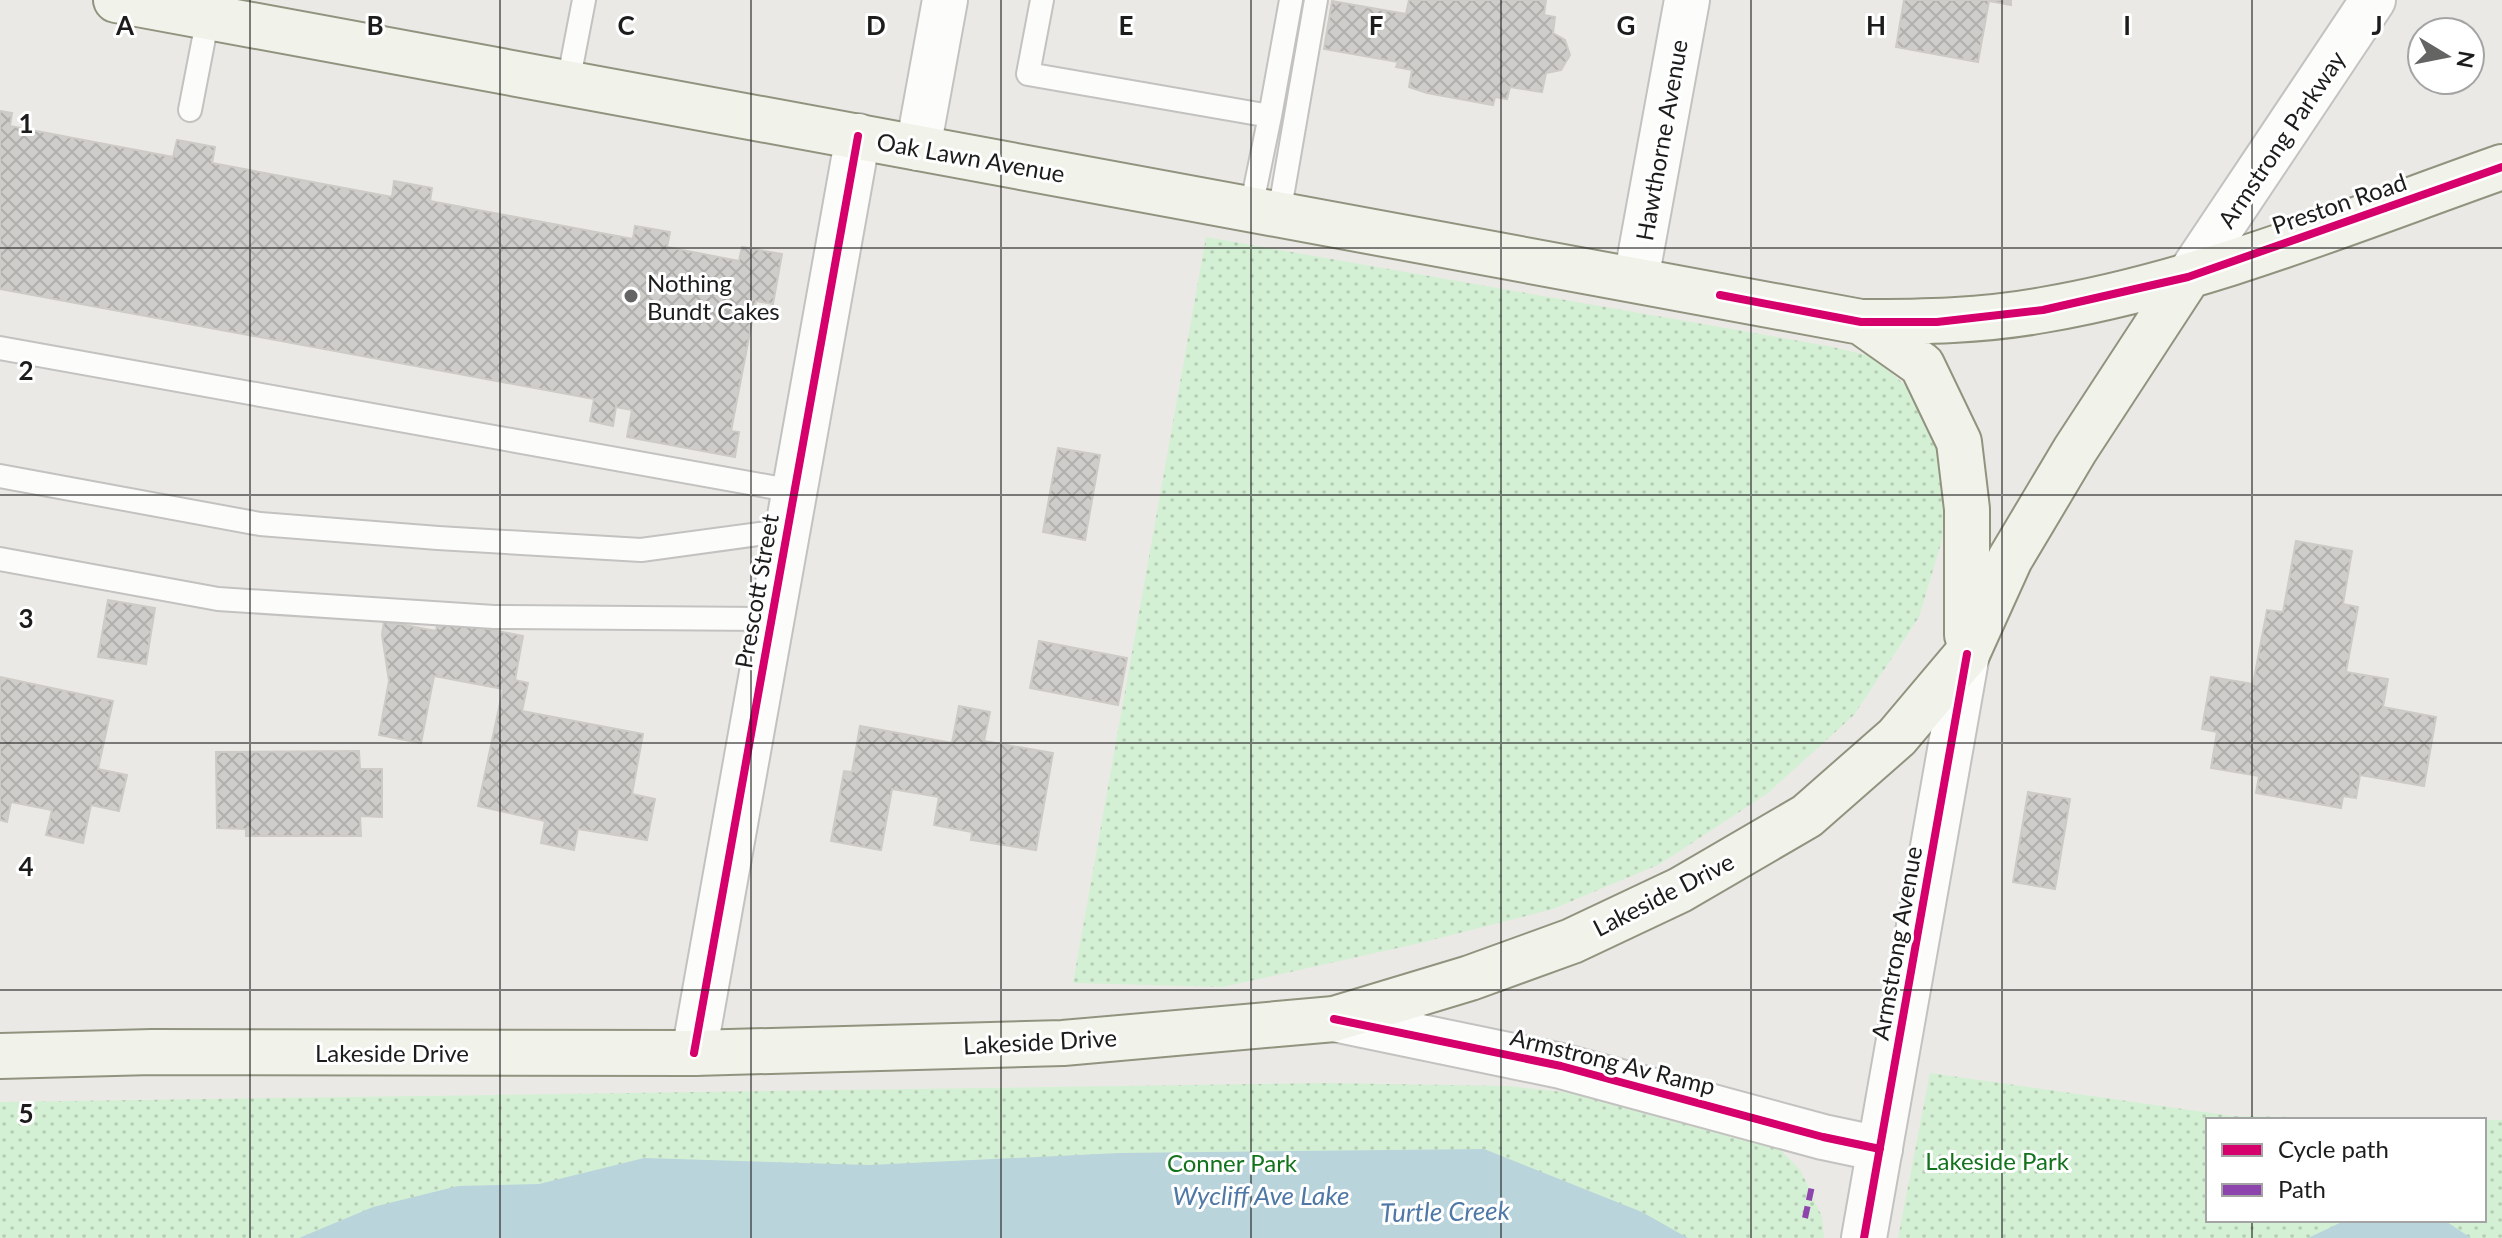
<svg xmlns="http://www.w3.org/2000/svg" width="2502" height="1238" viewBox="0 0 2502 1238" font-family="Lato,sans-serif">
	<defs>
		<pattern id="park-dots" width="8" height="8" patternUnits="userSpaceOnUse" patternTransform="scale(2)"><rect width="8" height="8" fill="#d4f0d4"/><path d="M2 2h.1M6 6h.1" fill="none" stroke="#b5cdb5" stroke-width="1.8" stroke-linecap="round"/></pattern>
		<pattern id="building-cross-hatch" width="8" height="8" patternUnits="userSpaceOnUse" patternTransform="scale(2)"><rect width="8" height="8" fill="#cfcdca"/><path d="M0 0l8 8M0 8l8-8" fill="none" stroke="#b1afad"/></pattern>
	</defs>
	<rect width="100%" height="100%" fill="#ebe9e5"/>
	<path fill="url(#park-dots)" fill-rule="evenodd" d="M1206,237l622,109 43,10 34,29 29,43 12,49 -4,63 -23,77 -65,98 -86,78 -108,71 -107,45 -133,34 -197,44 -150,-4z
		M1930,1073l302,43 270,4v118h-604zM2208,1120h276v100h-276z
		M1328,1083l181,3 136,15 120,33 36,37 21,46 2,21h-1824v-136z"/>
	<path fill="#bad4dc" d="M1484,1149l158,63 46,26h-1389l74,-31 85,-21 81,-2 105,-26 226,7 249,-12z
		M2346,1220h98l27,18h-163z"/>
	<path fill="url(#building-cross-hatch)" stroke="#cecbc7" stroke-width="2" d="M1409,0h137l-2,15 11,2 -2,16 12,7 5,15 -9,15 -15,3 -4,19 -32,-5 -3,12 -12,-2 -2,8 -66,-12 -18,-6 3,-17 -16,-3 2,-5 -74,-13 8,-48 74,13z
		M1904,0h107v5l-22,-4 -11,61 -82,-15z
		M0,111l12,2 -2,13 163,31 4,-17 38,7 -3,16 180,34 2,-16 38,7 -2,13 203,38 2,-13 35,6 -3,15 72,14 3,-14 40,7 -9,50 -17,-3 -25,130 8,1 -4,25 -108,-20 5,-27 -16,-3 -3,19 -23,-5 4,-22 -594,-110z
		M1058,448l42,7 -15,85 -42,-8z
		M2296,541l56,10 -9,53 15,3 -12,65 42,7 -5,28 53,10 -12,69 -64,-11 -4,23 -13,-2 -2,12 -85,-15 3,-17 -48,-8 6,-36 -15,-3 9,-52 42,7 14,-74 16,2z
		M108,600l47,8 -9,56 -48,-7z
		M438,619l85,17 -8,44 13,3 -6,28 121,23 -11,60 23,5 -8,41 -69,-11 -4,21 -33,-7 4,-22 -67,-15 25,-117 -69,-13 -13,67 -42,-8 10,-54 -7,-46 2,-14 52,10z
		M1039,641l88,17 -9,47 -88,-17z
		M0,677l113,24 -15,68 29,6 -8,36 -28,-6 -8,38 -37,-8 6,-25 -41,-8 -4,20 -7,-2z
		M959,706l31,6 -6,29 69,12 -17,97 -65,-10 1,-8 -38,-7 5,-28 -47,-8 -11,61 -50,-9 13,-70 8,1 8,-46 92,17z
		M359,751l1,18h22v48l-22,-1 1,20h-115v-7l-29,-1 -1,-76z
		M2028,792l42,7 -15,90 -42,-7z"/>
	<g fill="none" stroke-linecap="round" stroke-linejoin="round">
		<defs>
			<path id="service" d="M1042,0l-14,74 242,42 21,-116
				M568,83l16,-83
				M190,110l18,-93
				M1251,208l19,-92
				M1279,214l37,-214
				M0,348l794,143
				M0,476l260,48 178,14 203,12 147,-20
				M0,559l218,40 276,18 278,2"/>
			<path id="minor" d="M918,148l27,-148
				M1636,279l51,-279
				M1334,1019l227,47 262,71 57,12
				M694,1053l164,-917"/>
			<path id="tertiary" d="M2188,277l185,-277
				M1864,1238l103,-584"/>
			<path id="secondary" d="M116,0l1745,322c61,0 122,-1 182,-12 158,-27 309,-90 459,-143
				M1861,322l61,43 37,77 8,67v126
				M0,1056l152,-4 542,1 369,-10 271,-24 136,-41 102,-37 108,-51 127,-74 90,-79 70,-83 43,-95 65,-109 113,-173"/>
		</defs>
		<use href="#service" stroke="#c3c2c1" stroke-width="26"/>
		<use href="#minor" stroke="#c3c2c1" stroke-width="48"/>
		<use href="#tertiary" stroke="#c3c2c1" stroke-width="48"/>
		<use href="#secondary" stroke="#91937f" stroke-width="48"/>
		<use href="#service" stroke="#fcfcfb" stroke-width="22"/>
		<use href="#minor" stroke="#fcfcfb" stroke-width="44"/>
		<use href="#tertiary" stroke="#fcfcfb" stroke-width="44"/>
		<use href="#secondary" stroke="#f1f2ea" stroke-width="44"/>
		<path stroke="#8e44ad" stroke-width="6" stroke-dasharray="12 6" stroke-linecap="butt" d="M1805,1218l7,-32"/>
		<defs>
			<path id="cycleway" d="M1720,295l141,27h76l106,-12 145,-33 314,-110
				M1334,1019l227,47 262,71 57,12
				M694,1053l164,-917
				M1864,1238l103,-584"/>
		</defs>
		<use href="#cycleway" stroke="#fff" stroke-width="13"/>
		<use href="#cycleway" stroke="#d6006c" stroke-width="8"/>
	</g>
	<path fill="none" stroke="#1c1c1c" stroke-width="2" stroke-opacity="0.55" d="M250,0v1238M500,0v1238M751,0v1238M1001,0v1238M1251,0v1238M1501,0v1238M1751,0v1238M2002,0v1238M2252,0v1120M0,248h2502M0,495h2502M0,743h2502M0,990h2502M2252,1220v18"/>
	<circle fill="#646462" stroke="#fff" stroke-width="3" cx="631" cy="296" r="8"/>
	<g text-anchor="middle" dominant-baseline="central" stroke-width="6" stroke-linejoin="round" paint-order="stroke">
		<g font-size="24" fill="#1c1c1c" stroke="#fff">
			<text transform="translate(2281 139) rotate(-56)">Armstrong Parkway</text>
			<text transform="translate(1661 140) rotate(-80)">Hawthorne Avenue</text>
			<text transform="translate(971 157) rotate(10)">Oak Lawn Avenue</text>
			<text transform="translate(2339 203) rotate(-19)">Preston Road</text>
			<text transform="translate(756 591) rotate(-80)">Prescott Street</text>
			<text transform="translate(1663 894) rotate(-27)">Lakeside Drive</text>
			<text transform="translate(1896 943) rotate(-80)">Armstrong Avenue</text>
			<text transform="translate(1040 1041) rotate(-3)">Lakeside Drive</text>
			<text x="392" y="1052">Lakeside Drive</text>
			<text transform="translate(1613 1061) rotate(14)">Armstrong Av Ramp</text>
		</g>
		<g font-size="24" fill="#1c1c1c" stroke="#fff" text-anchor="start">
			<text x="647" y="282">Nothing<tspan x="647" dy="28">Bundt Cakes</tspan></text>
		</g>
		<g font-size="24" fill="#12731c" stroke="#fff">
			<text x="1997" y="1160">Lakeside Park</text>
			<text x="1232" y="1162">Conner Park</text>
		</g>
		<g font-size="26" font-style="italic" fill="#4f78a6" stroke="#fff">
			<text x="1261" y="1195">Wycliff Ave Lake</text>
			<text transform="translate(1445 1211) rotate(-1)">Turtle Creek</text>
		</g>
	</g>
	<g font-size="26" text-anchor="middle" font-weight="bold" fill="#1c1c1c" stroke="#fff" stroke-width="6" stroke-linejoin="round" paint-order="stroke">
		<text x="125" y="35">A</text>
		<text x="375" y="35">B</text>
		<text x="626" y="35">C</text>
		<text x="876" y="35">D</text>
		<text x="1126" y="35">E</text>
		<text x="1376" y="35">F</text>
		<text x="1626" y="35">G</text>
		<text x="1876" y="35">H</text>
		<text x="2127" y="35">I</text>
		<text x="2377" y="35">J</text>
		<text x="26" y="133">1</text>
		<text x="26" y="380">2</text>
		<text x="26" y="628">3</text>
		<text x="26" y="876">4</text>
		<text x="26" y="1123">5</text>
	</g>
	<rect x="2206" y="1118" width="280" height="104" fill="#ffffff" stroke="#a4a4a4" stroke-width="2"/>
	<rect x="2222" y="1144" width="40" height="12" fill="#d6006c" stroke="#a4a4a4" stroke-width="2"/>
	<text x="2278" y="1158" font-size="24" fill="#1c1c1c">Cycle path</text>
	<rect x="2222" y="1184" width="40" height="12" fill="#8e44ad" stroke="#a4a4a4" stroke-width="2"/>
	<text x="2278" y="1198" font-size="24" fill="#1c1c1c">Path</text>
	<g transform="translate(2446 56) rotate(100)"><circle r="38" fill="#ffffff" stroke="#a4a4a4" stroke-width="2"/>
	<path d="M0-6L14 30L0 20L-14 30Z" fill="#646462"/>
	<text y="-12" font-size="22" font-weight="bold" text-anchor="middle" fill="#1c1c1c">N</text>
	</g>
</svg>
